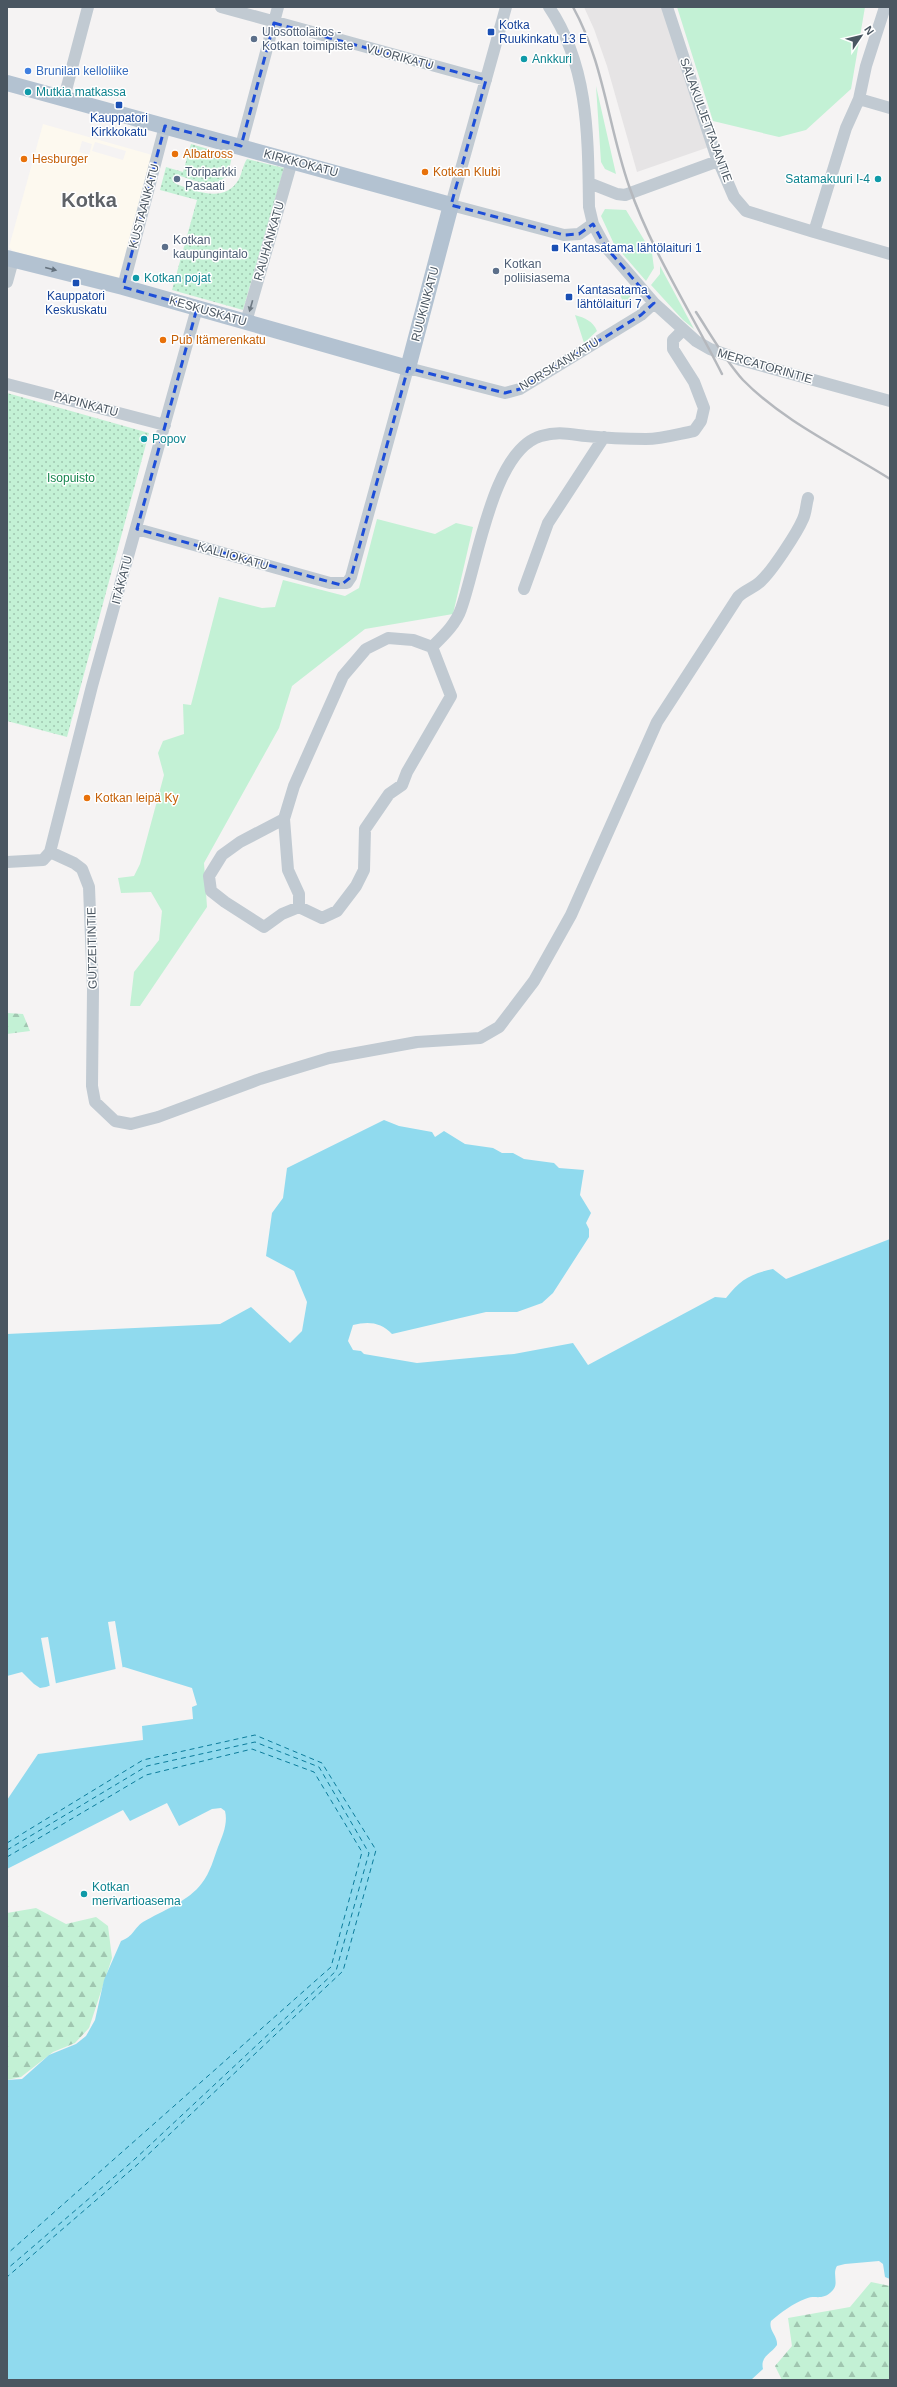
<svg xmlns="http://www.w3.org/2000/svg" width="897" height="2387" viewBox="0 0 897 2387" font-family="Arial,sans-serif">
	<defs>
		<pattern id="forest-firs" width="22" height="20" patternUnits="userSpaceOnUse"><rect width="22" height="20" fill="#c3f1d5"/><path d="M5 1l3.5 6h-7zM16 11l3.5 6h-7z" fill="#a0c6b0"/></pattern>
		<pattern id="park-dots" width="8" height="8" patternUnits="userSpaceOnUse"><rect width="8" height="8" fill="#c3f1d5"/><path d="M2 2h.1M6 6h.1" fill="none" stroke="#a0c6b0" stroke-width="1.8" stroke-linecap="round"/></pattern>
	</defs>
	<rect width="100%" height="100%" fill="#f5f3f3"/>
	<path fill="#fdf9ef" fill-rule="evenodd" d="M43,124l109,31 -34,125 -105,-29 -4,-4zM82,141l10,3 -3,11 -10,-3zM95,142l31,9 -3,9 -31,-9z"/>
	<path fill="#e6e4e5" d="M584,7h78l47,140 -72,25 -30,-106 -13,-37z"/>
	<path fill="#c3f1d5" d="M677,7h188l-14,82 -45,41 -27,7 -66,-16z
		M596,86l20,88 -11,-5 -4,-7z
		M605,209l21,1 26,43 2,15 -8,13 -32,-37 -13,-28z
		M660,266l34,63 -11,-9 -32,-35 9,-11z
		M619,286l12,9 -5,9 -3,-2 -6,-15z
		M575,315c10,3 18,6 22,16l-13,12z
		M377,519l58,15 21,-11 17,4 -20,87 -88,15 -73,57 -13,42 -75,135 3,44 -67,99h-10l4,-34 25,-32 3,-29 -11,-19 -30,1 -3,-15 16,-2 6,-12 24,-89 -6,-22 5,-12 21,-7 -1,-30 8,1 28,-108 43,11 13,-1 8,-27 62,16 14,-8z"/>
	<path fill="url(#forest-firs)" d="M7,1013l16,1 7,17 -23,3z
		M36,1908l30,16 30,-7 12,9 4,32 -23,70 -14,15 -22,9 -32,25 -14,3v-167z
		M871,2282l19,4v94h-108l-7,-14 17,-20 -4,-28 62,-11z"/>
	<path fill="url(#park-dots)" d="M191,144l41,12 -4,19c-16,15 -32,6 -50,0l-2,9c20,7 49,20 63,-5 3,-6 4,-14 8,-20l37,9 -41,142 -71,-20 25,-90 -37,-10 6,-23 17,5z
		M7,393l142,40 -82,304 -60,-16z"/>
	<path fill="#90daee" d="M384,1120l15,6 33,6 3,5 9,-6 21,13 28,4 9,5h11l11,6 30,4 5,5 25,2 -4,25 11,18 -5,10 3,6v8l-36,56 -11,10 -25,9h-31l-94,22c-11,-12 -24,-13 -39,-9l-5,16 5,9 8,1 3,3 53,9 97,-9 59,-11 15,22 127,-68 11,1c14,-18 24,-24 47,-29l13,10 104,-40v1040l-5,-2 -2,-13 -4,-3 -34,3 -8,2c-5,8 2,17 -4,24 -11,12 -17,4 -28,9 -11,4 -25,14 -34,22 -3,9 7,15 6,24 -6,9 -17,11 -14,24l-12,11h-744v-300l15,-1 27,-24 27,-11 10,-8 9,-16 9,-40 17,-39c13,-5 12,-12 22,-19 19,-11 46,-21 59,-39 8,-10 12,-25 16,-36 5,-12 10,-24 7,-36l-4,-3 -9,1 -33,17 -12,-23 -37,18 -7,-11 -116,59v-69l31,-46 105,-14 -1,-14 51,-7 -1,-12 5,-2 -5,-17 -68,-21 -67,16 -11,4 -6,1 -6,-4 -12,-12 -15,4v-342l213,-10 31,-17 39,36 12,-12 5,-29 -13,-31 -28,-15 6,-43 11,-15 4,-30z"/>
	<path fill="#f5f3f3" d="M115,1621l8,49 -7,1 -8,-49z
		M48,1637l8,47 -6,3 -9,-49z"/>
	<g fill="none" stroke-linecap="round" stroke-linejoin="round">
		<path stroke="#0c7c9b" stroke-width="1" stroke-dasharray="5 4" stroke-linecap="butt" d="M7,1843l136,-83 112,-25 67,28 54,87 -33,121 -205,193 -131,113
			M7,1850l140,-84 108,-24 64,25 50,86 -33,118 -202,189 -127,109
			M7,1857l139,-82 106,-26 62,23 48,80 -31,115 -324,287"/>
		<path stroke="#c1cad2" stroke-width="12" d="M221,7l265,73
			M506,7l-55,198 113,30 15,-1 14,-10
			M549,7c40,59 39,130 40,200l4,17 12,22 49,57 42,38 14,8 31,11 149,41
			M667,7l48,146 19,44 12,14 68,21 32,-104 13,-29 7,-33 19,-59
			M64,98l24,-91
			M859,99l31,9
			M241,146l37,-139
			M589,183l28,11 8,1 93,-34
			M814,232l76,22
			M7,282l6,-22
			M123,287l42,-161
			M246,322l46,-161
			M7,384l158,41
			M137,529l193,54h17l4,-6 57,-209 97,25 15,-4 121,-74 13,-12
			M524,589l24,-66 56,-86
			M284,819l-44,23 -18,13 -13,21 2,15 14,11 39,25 18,-13 17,-7v-13l-11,-24 -4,-51 10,-33 49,-110 23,-27 22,-11 25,2 19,7
			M50,852l24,11 8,6 7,18 4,103 -1,96 3,16 20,19 16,3 27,-7 102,-38 69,-21 88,-16 63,-4 19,-11 35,-46 37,-66 86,-193 81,-125c7,-7 16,-9 23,-16 11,-10 36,-48 42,-62 3,-6 3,-14 5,-21
			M50,852l42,-166 105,-378
			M7,862l36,-2 7,-8
			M299,907l23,11 15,-7 19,-25 8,-16 1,-41 24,-35 13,-9 5,-13 44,-76 -19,-49c11,-11 24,-23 29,-38 16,-43 31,-159 80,-173 17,-5 28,-2 45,0 19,2 40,3 60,3 16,0 32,-5 48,-8l7,-10 3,-13 -10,-26 -21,-33v-9l10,-10"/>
		<path stroke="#b3c2d1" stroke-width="16" d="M7,83l444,122 -43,163 -285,-81 -116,-29"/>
		<path stroke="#b5b8bd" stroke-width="2.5" d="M573,7c31,56 35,119 56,179 23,66 62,126 93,188
			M696,312c15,23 29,48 47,68 41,42 98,68 147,99"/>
	</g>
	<defs><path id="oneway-solid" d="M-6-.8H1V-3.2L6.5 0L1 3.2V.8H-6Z"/></defs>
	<use fill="#64717d" href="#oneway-solid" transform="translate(51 269) rotate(14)"/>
	<use fill="#6e7983" href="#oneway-solid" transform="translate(251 306) rotate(106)"/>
	<path fill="none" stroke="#1d4ed8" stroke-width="3" stroke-dasharray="8 5" stroke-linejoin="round" d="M274,23l212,57 -35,125 113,30 15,-1 14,-10 12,22 49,57 -13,12 -121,74 -15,4 -97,-25 -57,209 -10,8 -204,-56 60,-221 -74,-21 35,-135 7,-26 76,20z"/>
	<g fill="#1a4fb4" stroke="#fff" stroke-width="1.5">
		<rect x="487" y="28" width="8" height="8" rx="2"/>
		<rect x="115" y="101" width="8" height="8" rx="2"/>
		<rect x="551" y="244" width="8" height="8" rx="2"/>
		<rect x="72" y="279" width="8" height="8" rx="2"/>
		<rect x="565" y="293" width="8" height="8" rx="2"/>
	</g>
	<g fill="#5c6f8a" stroke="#fff" stroke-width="1.5">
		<circle cx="254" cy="39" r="4"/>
		<circle cx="177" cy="179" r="4"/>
		<circle cx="165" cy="247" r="4"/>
		<circle cx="496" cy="271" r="4"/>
	</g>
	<g fill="#0f9aa8" stroke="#fff" stroke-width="1.5">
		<circle cx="524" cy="59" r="4"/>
		<circle cx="28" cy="92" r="4"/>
		<circle cx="878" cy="179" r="4"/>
		<circle cx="136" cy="278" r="4"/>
		<circle cx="144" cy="439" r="4"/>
		<circle cx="84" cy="1894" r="4"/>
	</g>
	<circle fill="#3f7fe0" stroke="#fff" stroke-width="1.5" cx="28" cy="71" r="4"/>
	<g fill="#e8710a" stroke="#fff" stroke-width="1.5">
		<circle cx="175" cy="154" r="4"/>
		<circle cx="24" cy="159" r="4"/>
		<circle cx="425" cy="172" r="4"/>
		<circle cx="163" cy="340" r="4"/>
		<circle cx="87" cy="798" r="4"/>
	</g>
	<g text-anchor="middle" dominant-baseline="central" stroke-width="3" stroke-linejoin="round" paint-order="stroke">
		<g font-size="12" fill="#164399" stroke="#fff" text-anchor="start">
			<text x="499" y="25">Kotka<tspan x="499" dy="14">Ruukinkatu 13 E</tspan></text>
			<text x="119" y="118" text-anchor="middle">Kauppatori<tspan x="119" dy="14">Kirkkokatu</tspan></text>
			<text x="563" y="248">Kantasatama lähtölaituri 1</text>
			<text x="577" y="290">Kantasatama<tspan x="577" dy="14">lähtölaituri 7</tspan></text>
			<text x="76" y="296" text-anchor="middle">Kauppatori<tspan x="76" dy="14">Keskuskatu</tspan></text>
		</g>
		<g font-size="12" fill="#4e5e75" stroke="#fff" text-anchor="start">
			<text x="262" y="32">Ulosottolaitos -<tspan x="262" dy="14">Kotkan toimipiste</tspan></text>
			<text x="185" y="172">Toriparkki<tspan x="185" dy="14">Pasaati</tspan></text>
			<text x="173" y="240">Kotkan<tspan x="173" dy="14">kaupungintalo</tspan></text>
			<text x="504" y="264">Kotkan<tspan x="504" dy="14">poliisiasema</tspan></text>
		</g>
		<g font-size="12" fill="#4a5661" stroke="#fff">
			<text transform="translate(400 57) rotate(15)">VUORIKATU</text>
			<text transform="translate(706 120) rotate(70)">SALAKULJETTAJANTIE</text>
			<text transform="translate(301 163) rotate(15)">KIRKKOKATU</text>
			<text transform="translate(144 206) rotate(-75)">KUSTAANKATU</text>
			<text transform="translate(269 241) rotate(-74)">RAUHANKATU</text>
			<text transform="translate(425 304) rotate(-75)">RUUKINKATU</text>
			<text transform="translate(208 311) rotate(16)">KESKUSKATU</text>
			<text transform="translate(559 364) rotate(-31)">NORSKANKATU</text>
			<text transform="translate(765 366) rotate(16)">MERCATORINTIE</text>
			<text transform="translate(86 404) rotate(15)">PAPINKATU</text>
			<text transform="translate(233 556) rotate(16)">KALLIOKATU</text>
			<text transform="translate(122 580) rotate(-75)">ITÄKATU</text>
			<text transform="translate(92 948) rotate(-91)">GUTZEITINTIE</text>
		</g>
		<g font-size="12" fill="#0d838f" stroke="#fff" text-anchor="start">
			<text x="532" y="59">Ankkuri</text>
			<text x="36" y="92">Mutkia matkassa</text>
			<text x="870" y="179" text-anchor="end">Satamakuuri I-4</text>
			<text x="144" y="278">Kotkan pojat</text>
			<text x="152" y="439">Popov</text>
			<text x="92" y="1887">Kotkan<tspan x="92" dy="14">merivartioasema</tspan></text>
		</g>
		<g font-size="12" fill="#366cbe" stroke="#fff" text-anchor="start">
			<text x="36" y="71">Brunilan kelloliike</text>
		</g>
		<g font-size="12" fill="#c56008" stroke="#fff" text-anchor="start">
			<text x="183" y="154">Albatross</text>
			<text x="32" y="159">Hesburger</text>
			<text x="433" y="172">Kotkan Klubi</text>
			<text x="171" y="340">Pub Itämerenkatu</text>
			<text x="95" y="798">Kotkan leipä Ky</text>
		</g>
		<g font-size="12" fill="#17864f" stroke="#fff">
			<text x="71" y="478">Isopuisto</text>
		</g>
		<g font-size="20" font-weight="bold" fill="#5f6368" stroke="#fff">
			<text x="89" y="200">Kotka</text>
		</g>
	</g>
	<rect width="897" height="2387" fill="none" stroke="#4a5661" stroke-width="16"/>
	<g transform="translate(861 36) rotate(55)" stroke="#ffffff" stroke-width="3" paint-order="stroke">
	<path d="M0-3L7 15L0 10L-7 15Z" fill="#4a5661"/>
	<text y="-6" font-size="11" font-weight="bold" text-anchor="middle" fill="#4a5661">N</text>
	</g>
</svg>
